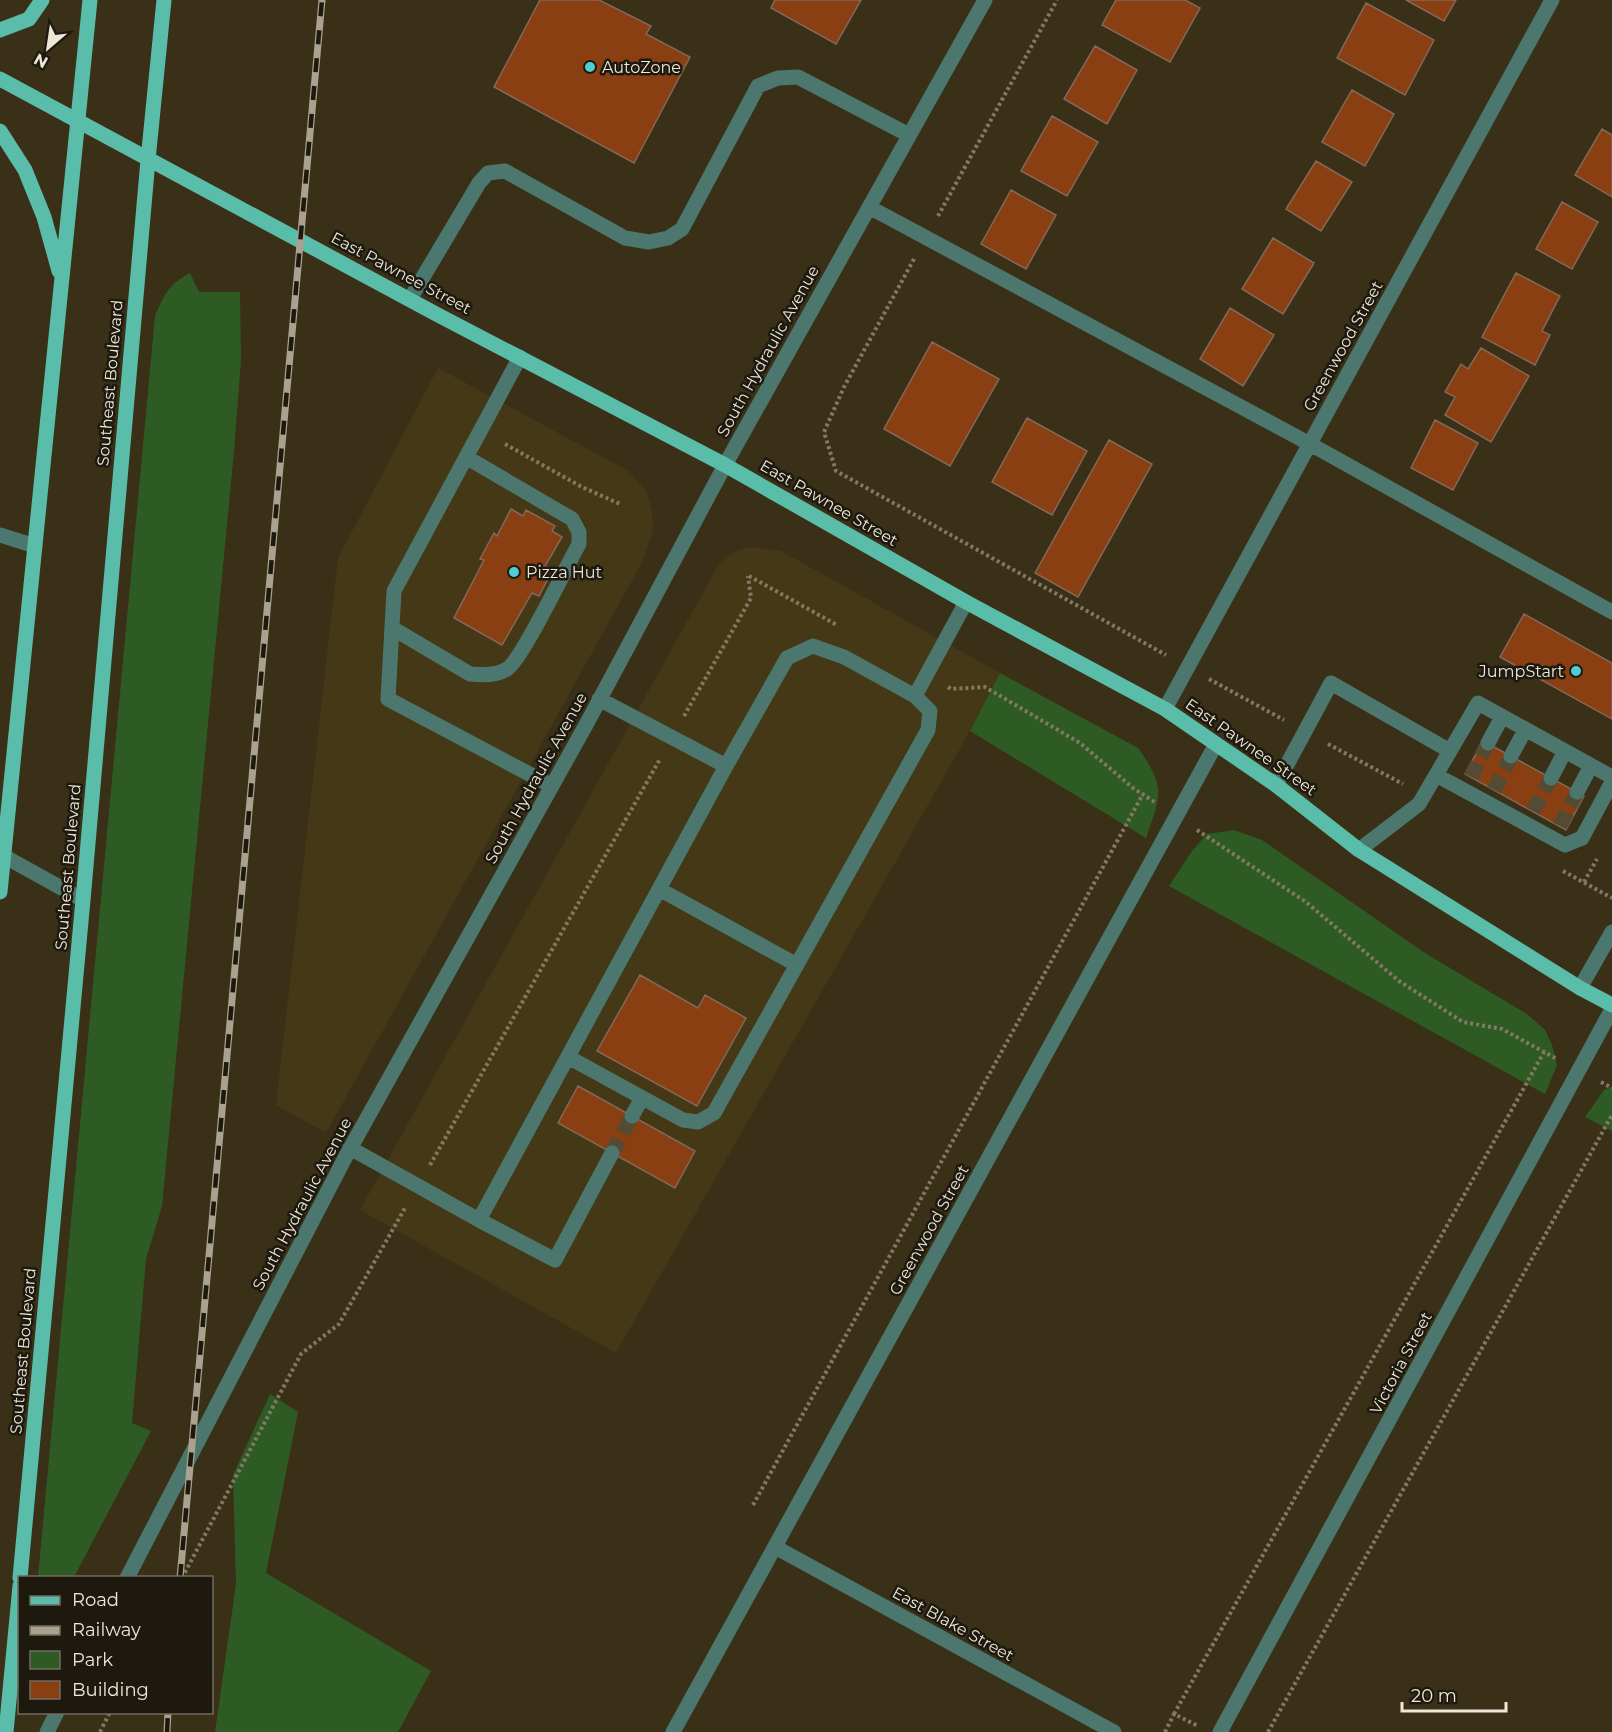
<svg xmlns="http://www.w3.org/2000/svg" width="1612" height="1732" viewBox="0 0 1612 1732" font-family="Montserrat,sans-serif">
	<rect width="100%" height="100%" fill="#3a3017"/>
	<path fill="#443817" d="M438,368l189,102 18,19 7,21 1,21 -10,29 -14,26 -303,547 -50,-28 62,-547z
		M750,547l31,4 219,122 -30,58 -354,622 -256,-143 359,-646 17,-13z"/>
	<path fill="#2e5b24" d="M190,273l9,19h41l1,69 -7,90 -72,755 -16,53 -14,164 19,8 -77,146h-36l117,-1261c9,-21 14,-32 35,-43z
		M1000,673l138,75c28,39 23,47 8,90l-176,-107z
		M1234,830l28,10 163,113 102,61 18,16 7,15 5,20 -12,29 -376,-208 23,-35 15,-17z
		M1612,1086v45l-27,-14 19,-27z
		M270,1394l28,18 -32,161 165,98 -33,61h-183l21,-148 -3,-109z"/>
	<path fill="#893f12" stroke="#84685a" stroke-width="1.5" d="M540,0h59l52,26 -5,8 44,23 -56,106 -140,-76z
		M775,0h86l-25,44 -65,-36z
		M1116,0h69l15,8 -30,54 -68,-37z
		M1406,0h50l-12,21z
		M1366,3l68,37 -29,55 -68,-37z
		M1095,46l42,24 -30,54 -43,-25z
		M1352,90l42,24 -29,52 -43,-24z
		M1052,116l46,26 -31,54 -46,-25z
		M1602,129l10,6v62l-37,-22z
		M1316,161l36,21 -31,49 -35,-22z
		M1011,190l45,25 -30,54 -45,-25z
		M1562,202l36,20 -26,47 -36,-20z
		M1273,238l41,25 -31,51 -41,-25z
		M1516,273l44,23 -18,35 8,4 -15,30 -53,-28z
		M1230,308l44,27 -31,51 -43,-27z
		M932,342l67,37 -49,87 -66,-37z
		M1481,348l48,28 -38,66 -46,-27 10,-18 -10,-5 16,-28 7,5z
		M1027,418l60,33 -35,64 -60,-33z
		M1435,420l43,23 -25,47 -42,-22z
		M1109,440l43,24 -74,133 -43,-24z
		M511,509l12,7 3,-6 29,16 -3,5 10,6 -17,29 8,3 -14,27 -7,-3 -30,52 -48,-27 30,-58 -4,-1 14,-26 3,3z
		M1524,614l88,49v56l-112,-62z
		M1483,741l101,55 -18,34 -101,-56z
		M640,975l58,33 7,-13 41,23 -49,88 -100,-55z
		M578,1086l117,65 -20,37 -117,-65z"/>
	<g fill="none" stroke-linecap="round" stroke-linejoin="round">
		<path stroke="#554b34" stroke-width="15" stroke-dasharray="15 8" stroke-linecap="butt" d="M1471,777l17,-34
			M1494,790l17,-34
			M1533,811l18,-33
			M1560,826l17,-34
			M612,1153l20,-37"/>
		<path stroke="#827964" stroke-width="4" stroke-dasharray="3 3" stroke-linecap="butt" d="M938,216l119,-216
			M914,259l-70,128 -20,45 12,39 330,184
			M505,444l77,43 38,17
			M749,576l88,49
			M1209,679l75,41
			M948,687l3,2 34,-2 95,56 53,45 23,15
			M684,716l67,-118 -3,-22
			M1328,744l75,40
			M1197,830l109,72 93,79 64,41 39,7 55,30
			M1563,871l49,27
			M1584,882l13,-23
			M1601,1082l11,6
			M430,1165l230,-406
			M753,1505l390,-711
			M182,1578l119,-224 38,-30 66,-116
			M1174,1714l370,-662
			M100,1732l10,-20
			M1165,1732l9,-18 24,12
			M1268,1732l344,-617"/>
		<path stroke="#4b776e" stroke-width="15" d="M869,207l441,237 302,168
			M410,299l69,-116 9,-10 17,-2 120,67 24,4 19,-4 14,-9 76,-143 20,-8 20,-1 111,58
			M520,357l-126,234 -6,108 164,87
			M0,535l35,11
			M392,628l78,46c11,1 27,2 37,-5 15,-9 60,-104 72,-125v-12l-7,-13 -106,-62
			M599,699l127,67 61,-108 26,-12 31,11 71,39
			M1165,709l387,-709
			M1488,743l14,-26
			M1511,756l14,-26
			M1436,775l129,70 17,-7 30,-56
			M1551,778l14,-27
			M1276,785l55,-102 119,68
			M1577,792l14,-26
			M1359,850l60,-46 59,-101 134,74
			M0,854l83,46
			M659,889l138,76
			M1580,988l32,-56
			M568,1057l115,63 15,2 16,-9 214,-383 2,-19 -15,-15 51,-94
			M632,1116l10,-18
			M350,1148l129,72 247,-454
			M479,1220l76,40 57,-107
			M775,1547l339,185
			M127,1578l219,-422 241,-433 138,-258 260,-465
			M47,1732l10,-20
			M673,1732l543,-988
			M1220,1732l392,-723"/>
		<path stroke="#59bdaa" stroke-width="15" d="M0,30l29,-11 13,-19
			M0,79l438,236 287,150 241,137 199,107 111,76 83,65 221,138 32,17
			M0,131l25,39 19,47 15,54
			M0,892l90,-892
			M20,1578l63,-678 65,-740 16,-160
			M6,1732l14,-146"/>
		<defs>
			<path id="rail" d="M180,1578l142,-1578
				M167,1732l1,-20"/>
		</defs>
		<use href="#rail" stroke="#aaa28f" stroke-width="7"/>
		<use href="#rail" stroke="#1d190e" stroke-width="4.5" stroke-dasharray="14" stroke-linecap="butt"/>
	</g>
	<g fill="#52ccd0" stroke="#1d190e" stroke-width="2">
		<circle cx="590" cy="67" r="6"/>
		<circle cx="514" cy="572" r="6"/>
		<circle cx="1576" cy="671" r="6"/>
	</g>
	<g text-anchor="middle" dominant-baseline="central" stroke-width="5" stroke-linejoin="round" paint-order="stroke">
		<g font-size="16" fill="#ede7d8" stroke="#1d190e" text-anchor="start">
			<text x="602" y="67">AutoZone</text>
			<text x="526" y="572">Pizza Hut</text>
			<text x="1564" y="671" text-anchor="end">JumpStart</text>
		</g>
		<g font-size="16" fill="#ede7d8" stroke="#1d190e">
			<text transform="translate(401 273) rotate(28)">East Pawnee Street</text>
			<text transform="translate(1343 346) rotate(-61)">Greenwood Street</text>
			<text transform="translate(768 351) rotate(-61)">South Hydraulic Avenue</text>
			<text transform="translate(110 383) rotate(-85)">Southeast Boulevard</text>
			<text transform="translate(829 503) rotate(30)">East Pawnee Street</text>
			<text transform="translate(1251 747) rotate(35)">East Pawnee Street</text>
			<text transform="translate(536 778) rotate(-61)">South Hydraulic Avenue</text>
			<text transform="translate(68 867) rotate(-85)">Southeast Boulevard</text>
			<text transform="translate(302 1204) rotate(-62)">South Hydraulic Avenue</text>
			<text transform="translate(929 1230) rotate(-61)">Greenwood Street</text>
			<text transform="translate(23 1351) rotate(-85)">Southeast Boulevard</text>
			<text transform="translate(1401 1363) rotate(-62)">Victoria Street</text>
			<text transform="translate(953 1624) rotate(29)">East Blake Street</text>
		</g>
	</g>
	<rect x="18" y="1576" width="195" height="138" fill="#1d190e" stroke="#706b5f" stroke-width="1.5"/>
	<rect x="30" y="1596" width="30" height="9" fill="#59bdaa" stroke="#706b5f" stroke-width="1.5"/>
	<text x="72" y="1606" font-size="18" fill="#ede7d8">Road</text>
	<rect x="30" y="1626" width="30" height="9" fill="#aaa28f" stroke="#706b5f" stroke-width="1.5"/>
	<text x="72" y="1636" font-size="18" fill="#ede7d8">Railway</text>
	<rect x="30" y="1651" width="30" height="18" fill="#2e5b24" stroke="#706b5f" stroke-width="1.5"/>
	<text x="72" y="1666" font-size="18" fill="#ede7d8">Park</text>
	<rect x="30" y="1681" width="30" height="18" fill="#893f12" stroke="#706b5f" stroke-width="1.5"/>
	<text x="72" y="1696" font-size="18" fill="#ede7d8">Building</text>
	<g transform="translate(48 48) rotate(209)" stroke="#1d190e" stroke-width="4.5" paint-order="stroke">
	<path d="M0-4.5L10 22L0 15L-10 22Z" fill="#ede7d8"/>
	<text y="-9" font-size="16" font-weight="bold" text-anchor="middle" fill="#ede7d8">N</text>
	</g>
	<path d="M1402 1702v9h104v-9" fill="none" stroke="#ede7d8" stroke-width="3"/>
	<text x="1411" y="1702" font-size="18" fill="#ede7d8" stroke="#1d190e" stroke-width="4.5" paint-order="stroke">20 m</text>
</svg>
